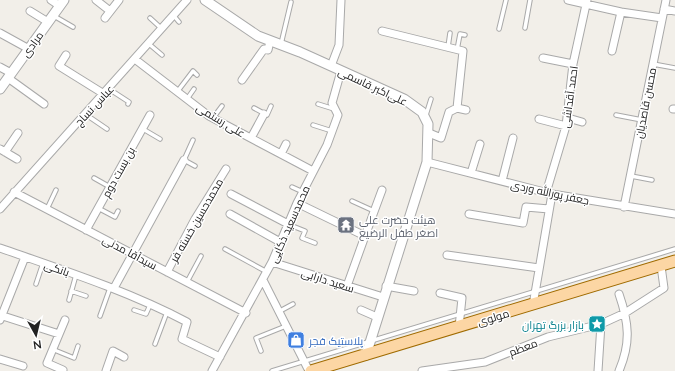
<svg xmlns="http://www.w3.org/2000/svg" width="675" height="371" viewBox="0 0 675 371" font-family="Lato,Cairo,sans-serif">
	<rect width="100%" height="100%" fill="#f2efe9"/>
	<g fill="none" stroke-linecap="round" stroke-linejoin="round">
		<defs>
			<path id="service" d="M54,16l19,11
				M174,16l5,6
				M150,18l12,11
				M525,28l5,-28
				M499,29l7,-29
				M149,44l13,11
				M281,44l10,-42
				M448,47l2,-14
				M457,50l3,-16 5,1
				M653,64l22,4
				M109,89l20,13 -1,2
				M177,92l16,-21 4,4
				M187,99l7,-10
				M318,104l16,5
				M254,108l13,7 4,-9
				M85,114l22,15
				M426,115l5,-16
				M616,115l26,5
				M213,118l9,-12
				M313,125l19,6
				M143,129l17,10
				M193,140l-9,20 11,6
				M631,176l21,4
				M94,178l16,9
				M292,187l11,5
				M352,201l22,10
				M98,208l17,9 3,-6
				M47,209l9,-19
				M290,225l15,6 -3,7 13,5
				M225,249l42,23
				M187,282l14,-26
				M36,284l7,-21
				M71,291l15,5
				M69,300l7,-25
				M134,310l12,4 4,-9
				M280,311l13,-7
				M100,316l10,-28
				M155,344l12,-32
				M52,349l22,9 4,-12
				M261,351l-5,-13 30,-12
				M272,371c134,-41 268,-82 403,-122"/>
			<path id="minor" d="M51,0l9,6
				M96,0l14,11
				M568,0l53,12 41,6
				M664,9l11,2
				M30,11l18,11
				M105,18l14,-18
				M382,31l81,20 -6,57 -8,4 -8,26 -12,-5
				M0,33l29,16
				M612,51l9,-39
				M66,55l-7,11 45,28
				M543,58l30,6
				M136,60l73,56 104,55
				M331,66l8,-21 2,-45
				M0,67l11,6
				M8,78l36,26
				M242,80l22,-31 4,1 2,-9
				M457,108l9,2
				M673,109h2
				M568,118l14,4
				M539,119l27,7
				M251,138l13,-24
				M0,149l17,10
				M5,152l13,-19
				M281,154l5,-10
				M427,162l125,32 123,20
				M471,173l9,-29
				M502,181l11,-43
				M14,192l232,121
				M546,193l20,-67 7,-62 14,-64
				M231,194l59,31
				M297,203l68,33 -18,50
				M624,207l42,-207
				M0,209l187,-209
				M230,214l52,29
				M469,214l54,9 3,-16 23,2
				M86,230l64,-115
				M365,236l17,-46
				M0,248c63,22 128,43 187,74l-5,17 38,18
				M447,255l92,13
				M272,262l111,35
				M167,272l28,-53 31,-50
				M263,280l46,91
				M386,286l28,5
				M114,288l70,-128
				M440,293l22,5 -3,29
				M619,294c10,29 12,49 0,77
				M533,305l19,-111
				M361,310l16,7
				M0,315l59,19
				M0,320l25,-63
				M0,359l23,7
				M63,370l-16,-7 18,-43
				M106,371l7,-20 11,6
				M212,371l60,-109 25,-59 30,-58 11,-30 -6,-12 9,-32
				M422,371l63,-9 63,-25 53,-13 24,-11 39,-25 -3,-22
				M598,371l3,-47"/>
			<path id="tertiary" d="M205,0l53,36 42,16 104,47 18,13 6,12 -1,38 -61,193
				M0,89l64,-89"/>
			<path id="primary" d="M311,371l364,-110"/>
		</defs>
		<use href="#service" stroke="#a9a9a9" stroke-width="5.5"/>
		<use href="#minor" stroke="#a9a9a9" stroke-width="9"/>
		<use href="#tertiary" stroke="#a9a9a9" stroke-width="11"/>
		<use href="#primary" stroke="#a06b00" stroke-width="13"/>
		<use href="#service" stroke="#fff" stroke-width="3.5"/>
		<use href="#minor" stroke="#fff" stroke-width="7"/>
		<use href="#tertiary" stroke="#fff" stroke-width="9"/>
		<use href="#primary" stroke="#fcd6a4" stroke-width="11"/>
	</g>
	<defs>
		<symbol id="temple-square" viewBox="-11 -11 22 22"><rect x="-9" y="-9" width="18" height="18" rx="4" fill="#6b7280" stroke="#fff"/><path d="M0-6L5-2H3V0L6.5 2.5H4V6H1.5V3h-3V6H-4V2.5H-6.5L-3 0V-2H-5Z" fill="#fff"/></symbol>
		<symbol id="sight-square" viewBox="-11 -11 22 22"><rect x="-9" y="-9" width="18" height="18" rx="4" fill="#0f9aa8" stroke="#fff"/><path d="M0-6L1.8-2.2L6-1.7L2.9 1.2L3.7 5.4L0 3.3L-3.7 5.4L-2.9 1.2L-6-1.7L-1.8-2.2Z" fill="#fff"/></symbol>
		<symbol id="shop-square" viewBox="-11 -11 22 22"><rect x="-9" y="-9" width="18" height="18" rx="4" fill="#3f7fe0" stroke="#fff"/><path d="M-5-2.5h2.3a2.7 3.5 0 0 1 5.4 0H5L5.5 6h-11ZM-1.5-2.5h3a1.5 2.3 0 0 0-3 0Z" fill="#fff"/></symbol>
	</defs>
	<g fill-rule="evenodd">
		<use href="#temple-square" x="336" y="215" width="20" height="20"/>
		<use href="#sight-square" x="587" y="314" width="20" height="20"/>
		<use href="#shop-square" x="286" y="330" width="20" height="20"/>
	</g>
	<g text-anchor="middle" dominant-baseline="central" stroke-width="3" stroke-linejoin="round" paint-order="stroke">
		<g font-size="11" fill="#222" stroke="#fff">
			<text transform="translate(32 44) rotate(-54)">مرادی</text>
			<text transform="translate(373 86) rotate(25)">علی‌اکبر قاسمی</text>
			<text transform="translate(569 97) rotate(-82)">احمد آقداشی</text>
			<text transform="translate(645 103) rotate(-79)">محسن قاصدیان</text>
			<text transform="translate(94 105) rotate(-47)">عباس نساج</text>
			<text transform="translate(221 120) rotate(31)">علی رستمی</text>
			<text transform="translate(118 172) rotate(-61)">بن بست دوم</text>
			<text transform="translate(550 192) rotate(12)">جعفر پورالله وردی</text>
			<text transform="translate(196 220) rotate(-60)">محمدحسین خسته فر</text>
			<text transform="translate(289 224) rotate(-66)">محمدسعید ذکایی</text>
			<text transform="translate(130 252) rotate(28)">سیدآقا مدنی</text>
			<text transform="translate(57 268) rotate(19)">بانکی</text>
			<text transform="translate(328 280) rotate(18)">سعید دارابی</text>
			<text transform="translate(493 317) rotate(-17)">مولوی</text>
			<text transform="translate(523 347) rotate(-21)">معظم</text>
		</g>
		<g font-size="11" fill="#5b616d" stroke="#fff" text-anchor="start">
			<text x="359" y="219">هیئت حضرت علی<tspan x="359" dy="13">اصغر طفل الرضیع</tspan></text>
		</g>
		<g font-size="11" fill="#0d838f" stroke="#fff" text-anchor="end">
			<text x="584" y="324">بازار بزرگ تهران</text>
		</g>
		<g font-size="11" fill="#366cbe" stroke="#fff" text-anchor="start">
			<text x="309" y="340">پلاستیک فجر</text>
		</g>
	</g>
	<g transform="translate(36 335) rotate(172)" stroke="#ffffff" stroke-width="3" paint-order="stroke">
	<path d="M0-3L7 15L0 10L-7 15Z" fill="#222222"/>
	<text y="-6" font-size="11" font-weight="bold" text-anchor="middle" fill="#222222">N</text>
	</g>
</svg>
